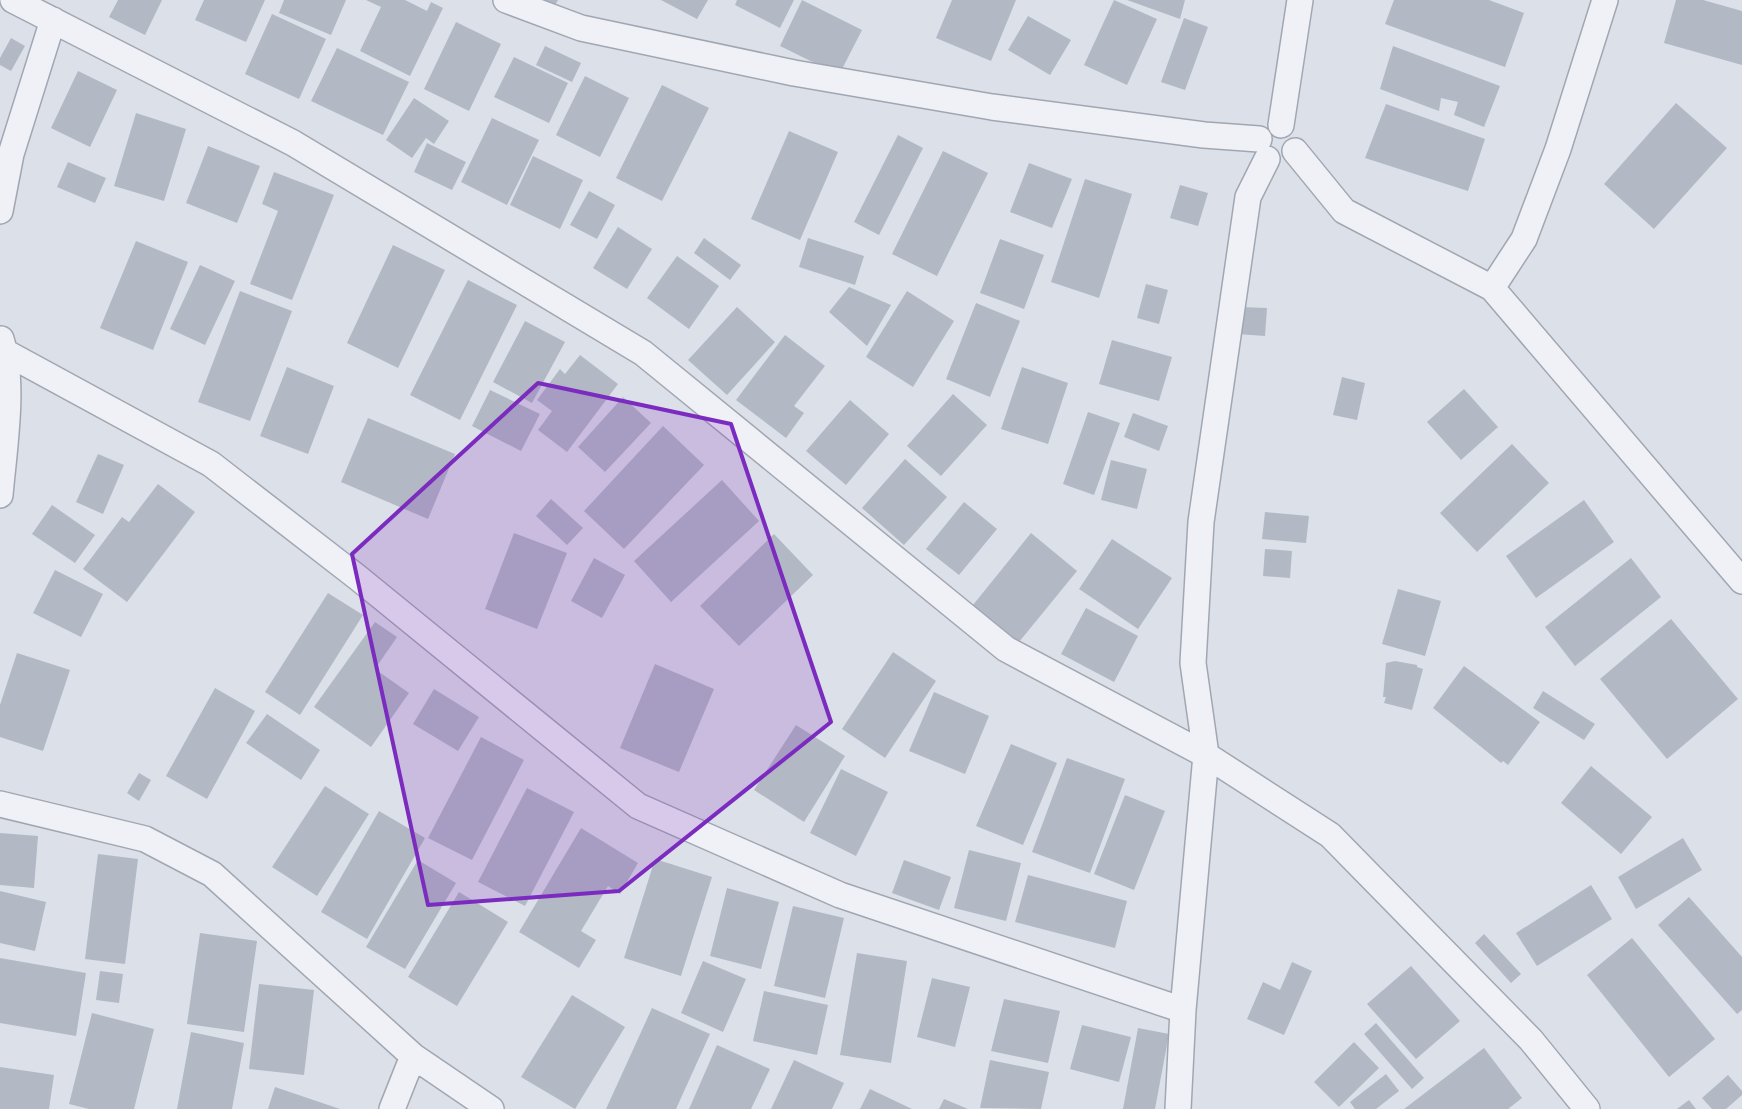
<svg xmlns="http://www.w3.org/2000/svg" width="1742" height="1109" viewBox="0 0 1742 1109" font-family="'Asap Condensed',sans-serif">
	<rect width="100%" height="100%" fill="#dce0e8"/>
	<path fill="#b2b9c5" d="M118,0h44l-17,35 -36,-18z
		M204,0h61l-19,42 -51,-22z
		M284,0h62l-15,35 -52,-22z
		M366,0h39l22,11 4,-9 12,6 -33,68 -50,-25 21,-44z
		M540,0h18l-4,7z
		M661,0h47l-11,19z
		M737,0h57l-14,28 -45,-23z
		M802,0l60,30 -23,45 -59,-29z
		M952,0h64l-25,61 -55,-23z
		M1114,0l43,19 -30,66 -43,-20z
		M1127,0h58l-5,19z
		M1394,0h95l35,13 -19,54 -120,-43z
		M1676,0h27l39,11v54l-78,-22z
		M272,14l54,25 -27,60 -54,-25z
		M1028,16l43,24 -21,35 -42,-25z
		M1184,18l24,9 -23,63 -24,-8z
		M456,22l45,22 -32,67 -45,-22z
		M11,38l14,8 -14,25 -11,-6v-7z
		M545,46l36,17 -9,19 -36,-17z
		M1393,46l107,40 -16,41 -30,-12 4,-13 -17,-4 -2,13 -59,-22z
		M337,48l72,34 -26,53 -72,-34z
		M514,57l54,26 -19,40 -55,-26z
		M78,71l39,19 -27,57 -39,-19z
		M585,76l44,22 -29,59 -44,-22z
		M662,85l47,23 -47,93 -46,-23z
		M414,98l35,23 -15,23 -8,-6 -14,20 -26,-18z
		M1676,103l51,45 -73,81 -50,-45z
		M1386,104l99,35 -17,52 -103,-33z
		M136,113l50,16 -22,72 -50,-15z
		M492,118l47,22 -32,65 -46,-23z
		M789,131l49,21 -38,88 -49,-21z
		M898,135l25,13 -44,87 -25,-13z
		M427,143l39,19 -14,28 -38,-18z
		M208,146l52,20 -23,57 -51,-20z
		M943,151l45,22 -51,103 -45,-22z
		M533,156l50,24 -23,49 -50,-24z
		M68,162l38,16 -11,25 -38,-16z
		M1029,163l43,16 -20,49 -42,-16z
		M274,172l60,23 -42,105 -42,-16 28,-73 -16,-7z
		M1085,179l47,15 -33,104 -48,-16z
		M1180,185l28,8 -10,33 -28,-8z
		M589,191l26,14 -18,34 -27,-14z
		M618,227l34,22 -25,40 -34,-21z
		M704,238l37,27 -11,15 -36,-27z
		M808,238l56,18 -9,29 -56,-18z
		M1000,239l44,16 -20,54 -44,-16z
		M136,241l52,21 -35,88 -53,-22z
		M393,245l52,25 -47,98 -51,-25z
		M677,256l42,30 -30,43 -42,-31z
		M200,265l35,16 -30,64 -35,-16z
		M468,280l49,25 -57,115 -50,-25z
		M1146,284l22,6 -9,34 -22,-6z
		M849,287l42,18 -24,41 -38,-34z
		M240,291l52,20 -42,110 -52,-19z
		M907,291l47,30 -41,66 -47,-30z
		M976,303l44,18 -30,76 -44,-18z
		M737,307l38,35 -48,53 -39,-35z
		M1240,307l27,1 -2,28 -27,-2z
		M525,321l40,21 -33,61 -39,-21z
		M785,335l40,31 -31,40 10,7 -18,25 -50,-38z
		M1112,340l60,17 -13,44 -60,-17z
		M580,355l38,29 -51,68 -29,-22 14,-19 -15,-11 23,-31 5,5z
		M287,367l47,19 -26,68 -48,-18z
		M1022,367l46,16 -20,61 -47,-15z
		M1342,377l23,6 -8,37 -24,-5z
		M1464,389l34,38 -37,33 -34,-38z
		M490,390l50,24 -19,37 -49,-25z
		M953,394l34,31 -46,51 -34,-30z
		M623,397l28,26 -46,49 -27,-25z
		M850,400l39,34 -43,51 -40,-34z
		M1088,412l32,11 -26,72 -31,-11z
		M1133,413l35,13 -9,25 -35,-14z
		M368,418l87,36 -27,65 -87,-37z
		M663,426l41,39 -80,84 -40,-38z
		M1512,444l37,39 -72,69 -37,-39z
		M98,454l26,11 -21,49 -27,-12z
		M905,459l42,38 -43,48 -42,-37z
		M1111,460l36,9 -10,40 -36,-9z
		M722,480l37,41 -88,81 -37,-41z
		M158,484l37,28 -68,90 -44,-33 39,-52 7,5z
		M551,499l32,29 -16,17 -31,-29z
		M1584,500l30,42 -78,56 -30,-42z
		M964,502l33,27 -38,46 -33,-26z
		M52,505l43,30 -20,28 -43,-29z
		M1265,512l44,4 -3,27 -44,-4z
		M514,533l53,20 -30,76 -52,-20z
		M1031,533l46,38 -58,71 -46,-37z
		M774,534l39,41 -74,71 -39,-40z
		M1112,539l60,39 -34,51 -59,-40z
		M1265,549l27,2 -2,27 -27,-2z
		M594,558l31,17 -23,43 -31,-17z
		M1631,558l30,39 -86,69 -30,-39z
		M55,570l48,24 -22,43 -48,-24z
		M1398,589l43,12 -16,55 -43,-12z
		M328,593l35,22 -63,100 -35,-23z
		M1086,608l52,28 -24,46 -53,-28z
		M1671,619l67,80 -71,60 -67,-80z
		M375,622l22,15 -22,32 34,24 -38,54 -57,-40z
		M893,652l43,29 -51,77 -43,-29z
		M17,653l53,17 -27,81 -43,-14v-32z
		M1395,661l22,4v2l6,2 -11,41 -28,-7 2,-6h-3l3,-34z
		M655,664l59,25 -35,83 -59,-24z
		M1464,666l76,56 -32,43 -5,-4 -2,2 -68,-55z
		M215,688l40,23 -48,88 -41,-23z
		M434,689l45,28 -21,34 -45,-27z
		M1543,691l52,33 -11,16 -51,-32z
		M934,692l55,24 -24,58 -56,-23z
		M267,714l53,36 -19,30 -55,-37z
		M796,725l49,31 -41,66 -50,-32z
		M481,737l43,23 -52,100 -44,-22z
		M1011,744l46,19 -34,82 -47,-19z
		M1067,758l58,21 -35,94 -58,-21z
		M1591,766l61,51 -31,37 -60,-51z
		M841,769l47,23 -32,64 -46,-23z
		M139,773l12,7 -12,21 -12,-8z
		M325,786l44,28 -52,82 -45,-29z
		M527,788l47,24 -49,94 -47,-24z
		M1125,795l40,16 -31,79 -40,-16z
		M379,811l46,27 -58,101 -46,-27z
		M581,828l57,35 -18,31 -12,-8 -27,45 15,9 -17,28 -60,-36z
		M0,833l38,3 -4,52 -34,-3z
		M1683,838l19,32 -66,39 -18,-32z
		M969,850l52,13 -15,58 -52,-13z
		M98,854l40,5 -13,105 -40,-5z
		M655,859l57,18 -31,99 -57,-18z
		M418,860l38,23 -51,86 -39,-22z
		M904,860l47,17 -12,33 -47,-17z
		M1028,875l99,26 -12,47 -100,-26z
		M1591,885l21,34 -75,47 -21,-33z
		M727,888l52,14 -18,67 -51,-13z
		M0,891l46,11 -11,49 -35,-8z
		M459,892l49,30 -51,84 -49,-29z
		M1689,897l53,60v53l-5,4 -79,-89z
		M793,906l51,12 -19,80 -51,-12z
		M200,933l57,8 -13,91 -57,-8z
		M1484,934l37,40 -10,9 -36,-40z
		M1632,938l83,101 -46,38 -82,-102z
		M857,953l50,8 -16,102 -51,-8z
		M0,958l86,15 -10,63 -76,-13z
		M703,961l43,18 -23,53 -42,-19z
		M1292,962l20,9 -28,64 -37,-16 16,-37 17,8z
		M1411,966l49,55 -44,38 -49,-55z
		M100,971l23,3 -4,29 -23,-3z
		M932,978l38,9 -15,60 -38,-10z
		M259,984l55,6 -10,85 -55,-6z
		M764,991l64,14 -11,50 -64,-14z
		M572,995l53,32 -50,82 -54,-32z
		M1004,999l56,12 -12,52 -57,-12z
		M652,1008l58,26 -34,75h-70z
		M92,1013l62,16 -20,80h-45l-20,-5z
		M1376,1023l48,55 -12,11 -48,-55z
		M1082,1025l49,12 -12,45 -49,-13z
		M1138,1028l31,6 -14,75h-32z
		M191,1032l53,11 -12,66h-55z
		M1354,1042l25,26 -40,39 -25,-25z
		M717,1045l53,24 -19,40h-62z
		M1484,1048l38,50 -14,11h-104z
		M794,1060l50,23 -12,26h-61z
		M990,1060l59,12 -8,37 -61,-1z
		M0,1067l54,8 -5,34h-49z
		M1386,1074l13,17 -23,18h-21l-5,-7z
		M1728,1075l14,16v4l-16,14h-14l-10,-11z
		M275,1087l65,22h-72z
		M870,1089l42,20h-52z
		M944,1099l24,10h-29z
		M1689,1100l7,9h-19z"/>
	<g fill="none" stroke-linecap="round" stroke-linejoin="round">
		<defs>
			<path id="minor" d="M13,0l280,143 350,210 363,296 200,106 124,80 201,205 56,69
				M506,0l75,28 213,45 198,34 212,28 55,4
				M1281,125l19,-125
				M1295,151l49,60 148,77 250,293
				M0,211l11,-57 42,-134
				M1492,288l32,-49 34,-90 47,-149
				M5,352l206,112 146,113 281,229 202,89 343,115
				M0,495c4,-46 15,-112 1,-156
				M0,804l145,35 67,35 201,182 78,53
				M392,1109l21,-53
				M1178,1109l5,-99 23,-255 -13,-92 8,-141 47,-325 19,-38"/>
		</defs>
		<use href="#minor" stroke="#a1a7b2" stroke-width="28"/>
		<use href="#minor" stroke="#eff1f6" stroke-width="25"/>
	</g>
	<path fill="#7b2cbf" fill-opacity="0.2" stroke="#7b2cbf" stroke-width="4" stroke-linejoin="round" d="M538,383l193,41 100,298 -212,169 -191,14 -76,-351z"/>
</svg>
